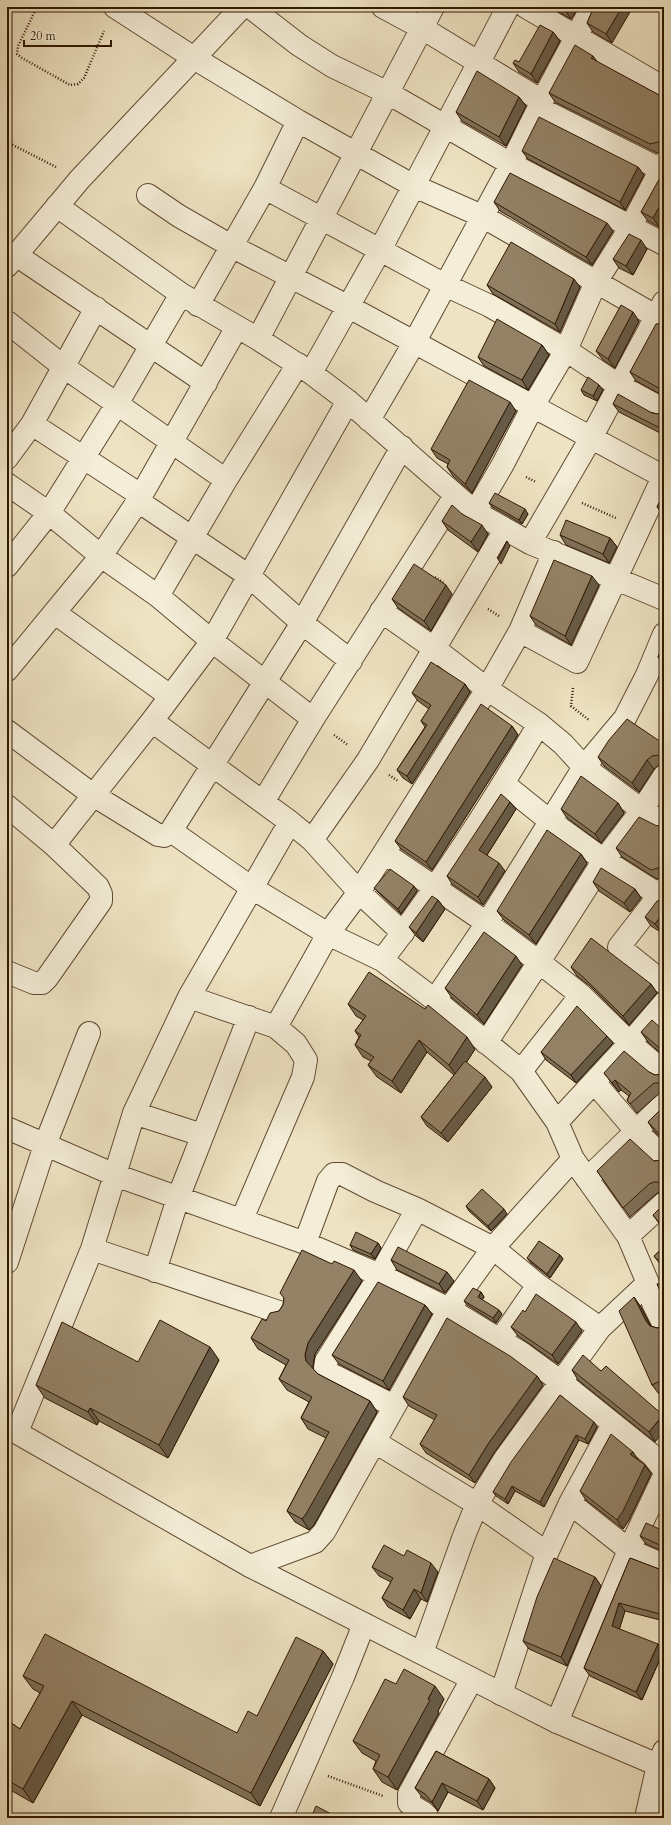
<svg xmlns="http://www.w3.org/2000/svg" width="671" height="1825" viewBox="0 0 671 1825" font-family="Cardo,serif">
	<rect width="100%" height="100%" fill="#eee3c2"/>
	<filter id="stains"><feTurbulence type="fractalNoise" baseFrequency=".005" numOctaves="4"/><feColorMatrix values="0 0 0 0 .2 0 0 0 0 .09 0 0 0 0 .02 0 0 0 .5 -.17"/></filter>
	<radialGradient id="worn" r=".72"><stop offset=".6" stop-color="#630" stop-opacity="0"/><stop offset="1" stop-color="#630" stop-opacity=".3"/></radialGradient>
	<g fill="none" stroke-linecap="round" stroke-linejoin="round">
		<defs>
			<path id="minor" d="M115,7l79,51 104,63 116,65 68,30 182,105
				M250,7l49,38 33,21 56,27 123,71 153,80
				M383,7l39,21 120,73
				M526,7l138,81
				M539,108l125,63
				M265,188l180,97 45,21 76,44 52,35 46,25
				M148,195l31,21 54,31 116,60 315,170
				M57,206l124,88 77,45 53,34 37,28 127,111 55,31 134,56
				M16,255l190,128
				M198,305l67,-117 33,-67
				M7,322l57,45 162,113
				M258,339l175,-332
				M311,373l69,-123 128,-243
				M348,401l-136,240 -60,80 138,101 22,18 47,52 44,41
				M369,420l45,-77 97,-179 31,-63 50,-94
				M32,424l110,72
				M7,458l25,-34 64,-116
				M7,484l42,29 52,43 57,40 54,45 101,78
				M138,501l111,75 53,47 49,38
				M475,512l28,-48 30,-58 33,-56 30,-68 34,-54 34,-65
				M530,543l61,-105 73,-136
				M7,566l42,-53 68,-109 64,-110
				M158,596l68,-116 72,-116
				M381,611l54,38 52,40 52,35 24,20 21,23 58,43 22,13
				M55,613l115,83
				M520,631l57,31 87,-187
				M7,670l94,-114 37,-55 99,-174
				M7,731l86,64 65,40 6,1 7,-5 131,-208 100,-176
				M504,784l46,37 54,39 60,38
				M263,802l50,-83 142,-223
				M7,806l47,39 44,42 3,7v7l-54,77 -5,5h-8l-27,-11
				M171,831l81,57 76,46 54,26c58,-75 109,-155 157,-236
				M312,840l56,-80 137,-230
				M54,845l98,-124
				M384,853l103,70 52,39 42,33 49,48 34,29
				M664,889l-45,58 45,36
				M382,960l53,40 86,71 36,51 16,37 55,77 20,47 5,20 11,22
				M189,997l87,30 52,-93 31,-42 25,-39 103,-164 33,-58 34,-79
				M435,1000l52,-77 97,-156 41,-49 22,-43 17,-41
				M486,1043l53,-81 65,-102 38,-50 22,-34
				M521,1071l60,-76
				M594,1082l42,49 28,27
				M134,1113l68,22
				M557,1122l73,-79 34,-40
				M7,1128l108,47 190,68 75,32 69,34 74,45 38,28 91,73 12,15
				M587,1179l77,-75
				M242,1219l61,-142 3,-17 -10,-16 -20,-17
				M628,1236l36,-33
				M305,1243l23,-62 6,-7h8l33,17 42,18 76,39 45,37 62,43 -96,132 -27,44 -13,32 -42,117
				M92,1249l187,63
				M7,1262l38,-117 44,-112
				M155,1271l23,-73 71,-181
				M600,1328l48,-45
				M500,1340l38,-55
				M394,1406l-63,-32 -6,-6 1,-7 54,-86 37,-66
				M17,1432l75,-183 42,-136 55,-116 101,-175
				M375,1442l102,62 70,49
				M570,1503l59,47 35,15
				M250,1566l65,-24 9,-10 125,-223 44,-61 80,-89
				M501,1694l46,-141 23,-50 43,-79
				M557,1722l72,-172 35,-74
				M281,1818l62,-141 21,-53
				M428,1818c-3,-7 -14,-9 -19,-15v-9l63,-115"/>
			<path id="tertiary" d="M7,266l73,-87 162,-172
				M7,1427l243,139 307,156 101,43
				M646,1818l12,-53 6,-14"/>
		</defs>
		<use href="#minor" stroke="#604b32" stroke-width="24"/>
		<use href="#tertiary" stroke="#604b32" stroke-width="24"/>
		<path stroke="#301802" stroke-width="2.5" stroke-dasharray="1 2" stroke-linecap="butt" d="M37,7l-19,39 -1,8 5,4 48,27 8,-1 6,-6 20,-47
			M7,142l49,25
			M526,477l10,5
			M582,503l34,15
			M435,577l9,6
			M488,609l11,7
			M573,688l-2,18 18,14
			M334,735l14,10
			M389,775l9,6
			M328,1776l55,20"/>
		<use href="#minor" stroke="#f4edd7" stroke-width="22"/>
		<use href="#tertiary" stroke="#f4edd7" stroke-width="22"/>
	</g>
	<path fill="#7e7058" stroke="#301802" d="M554,7h25l-8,12 -14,-8z
		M594,7l18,36 -19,-11 -6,-9z
		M553,32l7,9 -23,42 -18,-11 -6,-9 6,-1z
		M597,62l62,33 5,-6v62l-7,2 -102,-51 -6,-9z
		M519,97l7,9 -20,40 -44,-25 -6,-9z
		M522,151l116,16 6,8 -19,35 -97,-51z
		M664,172v46l-5,9 -11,-6 -7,-9z
		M494,202l119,29 -21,34 -92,-54z
		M647,249l-14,26 -14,-7 -6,-9z
		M487,285l93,2 -20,45 -67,-38z
		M639,321l-24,47 -12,-8 -7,-9z
		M664,323v73l-28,-15 -6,-9z
		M542,345l7,10 -21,35 -44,-24 -6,-9z
		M581,390h22l-6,11 -13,-6z
		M613,404l45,10 6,-2v23l-45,-23z
		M516,411l-44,82 -19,-17 -6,-9 1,-3 -11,-6 -6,-9z
		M664,493v21l-3,-2 -4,-5z
		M489,503l39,11 -6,10 -30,-17z
		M462,514l26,20 -10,18 -30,-22 -6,-9z
		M560,535l50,3 7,9 -8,16 -43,-18z
		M599,585l-28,60 -35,-20 -6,-9z
		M452,594l-21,37 -33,-23 -6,-9z
		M664,643v23l-6,-9z
		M465,684l5,8 -58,92 -9,-6 -6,-8 28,-43 -4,-6 8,-12 -11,-8 -6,-8z
		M512,726l6,9 -86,135 -31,-21 -6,-8z
		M664,744v20l-5,1 -5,4 -15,23 -35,-26 -6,-9z
		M510,802l6,7 -29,46 18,16 -22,34 -31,-21 -5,-8z
		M618,803l6,10 -23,30 -34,-25 -6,-9z
		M664,824v53l-7,2 -35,-22 -6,-9 41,-22z
		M581,854l6,9 -51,81 -32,-24 -7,-9z
		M593,882l42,7 6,9 -11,14 -31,-21z
		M374,888l43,3 -16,23 -23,-22z
		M438,900l7,9 -22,33 -7,-6 -7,-9z
		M662,900v33l-11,-7 -6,-9z
		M522,965l-38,59 -32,-26 -7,-10z
		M571,967l80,17 6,9 -28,32 -39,-39 -13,-10z
		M348,1004l127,45 -9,14 26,24 -44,55 -21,-16 -6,-9 33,-42 -27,-23 -26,41 -24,-16 -9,-12 3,-4 -8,-4 -8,-12 4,-8 -4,-6 8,-11 -7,-4z
		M664,1031v25l-16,-14 -7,-10z
		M613,1043l-37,40 -30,-23 -5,-8z
		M649,1072l6,3 6,-1 3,-1v19h-3l-24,21 -10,-13 2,-4 -8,-6 -2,2 -8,-10 -7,-9z
		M664,1106v36l-10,-11 -6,-9z
		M664,1159v32h-3l-5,3 -26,23 -33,-46 57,-10 7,-1z
		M664,1204v26l-11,-15z
		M466,1206l41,8 -16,17 -22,-20z
		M378,1243l3,5 -6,11 -22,-9 -3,-5z
		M664,1247v22l-10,-13z
		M560,1255l3,4 -13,19 -19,-15 -4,-5z
		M391,1260l63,21 -9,12 -48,-23z
		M362,1281l-47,73 -2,12v3l5,5 52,27 7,11 -63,113 -5,5 -14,-8 -8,-11 39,-73 -18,-9 -7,-11 8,-16 -22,-12 -8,-11 7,-14 -28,-16 -7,-11 15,-17 13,-10 4,-6 1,-7z
		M481,1292l3,5 -2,3 20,14 -6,9 -29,-18 -3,-4z
		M425,1305l7,9 -43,76 -50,-26 -7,-9z
		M641,1307l10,19 6,2 7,-2v66l-5,2 -7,-9z
		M525,1312l57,19 -24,33 -40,-28 -7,-9z
		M219,1360l-51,98 -69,-37 -2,4 -52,-27 -9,-13 102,-23z
		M572,1370l29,1 63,45 -9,26 -77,-62z
		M537,1376l6,9 -49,68 -19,30 -49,-30 -6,-9 15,-24 -26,-14 -6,-9z
		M560,1395l37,32 -9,17 -9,-4 -35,67 -29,-16 -7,13 -12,-8 -3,-4z
		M639,1461l6,4 6,9 -22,46 -6,9 -37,-29 -6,-9z
		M664,1531v21l-18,-8 -6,-8z
		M630,1558l29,11 5,-1v53l-39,-10 -6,18 44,23 -21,48 -52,-24 -6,-8z
		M372,1567l66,5 -11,30 -6,-3 -11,20 -22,-12 -6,-9 9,-16 -12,-6z
		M595,1577l6,9 -34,80 -38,-17 -6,-8z
		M323,1651l10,13 -73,142 -178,-91 -49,88 -26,-15v-68l13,9 20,-36 -7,-4 -10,-13 214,57 20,-17z
		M396,1684l48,15 -6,12 1,2 -42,77 -15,-8 -9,-13 3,-8 -14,-8 -9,-12z
		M436,1751l53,28 6,9 -12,22 -35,-18 -10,19 -6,-8 -10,-6 -7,-9z"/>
	<path fill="#675b47" stroke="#301802" d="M567,7h12l-8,12 -6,-9z
		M622,7h11l-21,36 -6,-9z
		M553,32l7,9 -23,42 -6,-9z
		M593,56l6,8 -8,-6z
		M519,97l7,9 -20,40 -7,-9z
		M638,167l6,8 -19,35 -5,-8z
		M664,198v20l-5,9 -6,-9z
		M607,223l6,8 -21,34 -6,-8z
		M641,240l6,9 -14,26 -7,-9z
		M574,279l6,8 -20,45 -5,-8z
		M633,312l6,9 -24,47 -7,-9z
		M542,345l7,10 -21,35 -6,-10z
		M599,385l4,5 -6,11 -4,-5z
		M510,402l6,9 -44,82 -7,-9z
		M525,509l3,5 -6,10 -3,-4z
		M482,525l6,9 -10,18 -7,-10z
		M610,538l7,9 -8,16 -6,-9z
		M507,541l3,5 -9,18 -3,-5z
		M592,576l7,9 -28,60 -6,-9z
		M446,585l6,9 -21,37 -7,-10z
		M465,684l5,8 -58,92 -5,-8z
		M512,726l6,9 -86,135 -6,-8z
		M664,749v11l-4,-5z
		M647,760l7,9 -15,23 -7,-9z
		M510,802l6,7 -31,49 -6,-8z
		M618,803l6,10 -23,30 -6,-9z
		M581,854l6,9 -51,81 -7,-9z
		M664,859v17l-6,-8z
		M499,863l6,8 -22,34 -5,-8z
		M414,886l3,5 -16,23 -3,-5z
		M635,889l6,9 -11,14 -6,-9z
		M438,900l7,9 -22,33 -7,-9z
		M664,912v18l-2,3 -7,-9z
		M516,956l6,9 -38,59 -7,-9z
		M651,984l6,9 -28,32 -6,-9z
		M607,1036l6,7 -37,40 -5,-8z
		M467,1037l8,12 -18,28 -8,-12z
		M419,1040l8,12 -26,41 -9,-12z
		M485,1077l7,10 -44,55 -7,-9z
		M615,1080l6,10 -2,2 -7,-9z
		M504,1209l3,5 -16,17 -3,-5z
		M378,1243l3,5 -6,11 -4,-5z
		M560,1255l3,4 -13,19 -3,-4z
		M354,1270l8,11 -47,73 -2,12v6l-7,-11 -1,-6 3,-12z
		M447,1272l7,9 -9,12 -6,-9z
		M481,1292l3,5 -3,5 -3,-5z
		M634,1297l7,10 12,24 -7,-10z
		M425,1305l7,9 -43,76 -6,-9z
		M499,1310l3,4 -6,9 -3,-5z
		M576,1322l6,9 -24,33 -6,-9z
		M210,1347l9,13 -51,98 -9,-13z
		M537,1376l6,9 -49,68 -19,30 -6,-8 19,-31z
		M370,1401l7,11 -63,113 -5,5 -7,-11z
		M90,1408l9,13 -2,4 -9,-13z
		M663,1415l1,1v15l-9,11 -6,-10z
		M594,1422l3,5 -9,17 -3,-5z
		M576,1435l3,5 -35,67 -4,-5z
		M633,1452l6,9 -9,-7z
		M645,1465l6,9 -22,46 -6,9 -6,-9z
		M512,1486l3,5 -7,13 -3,-5z
		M431,1563l7,9 -11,30 -6,-9z
		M595,1577l6,9 -34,80 -6,-9z
		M414,1589l7,10 -11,20 -7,-9z
		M619,1603l6,8 -7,23 -6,-8z
		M658,1644l5,8 -21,48 -6,-8z
		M323,1651l10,13 -73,142 -9,-13z
		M435,1686l9,13 -6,12 1,2 -42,77 -9,-13z
		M72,1701l10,14 -49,88 -10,-14z
		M489,1779l6,9 -12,22 -6,-9z
		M442,1783l6,9 -10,19 -6,-9z"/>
	<path fill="#938266" stroke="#301802" d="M560,7h7l-2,3z
		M594,7h28l-16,27 -19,-11z
		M540,25l13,7 -22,42 -18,-11 2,-3 4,2z
		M575,45l18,11 -2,2 68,37 3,-4 2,-2v55l-6,-2 -8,2 -101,-51z
		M477,71l42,26 -20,40 -43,-25z
		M539,117l99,50 -18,35 -98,-51z
		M664,172v26l-11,20 -12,-6 21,-38z
		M510,173l97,50 -21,34 -92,-55z
		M629,234l12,6 -15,26 -13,-7z
		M511,242l63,37 -19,45 -68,-39z
		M621,305l12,7 -25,47 -12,-8z
		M497,319l45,26 -20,35 -44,-23z
		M664,323v34l-2,4 2,1v29l-34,-19 26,-48z
		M588,377l11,8 -6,11 -12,-6z
		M469,380l41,22 -45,82 -18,-17 3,-7 -19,-11z
		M618,394l34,19 6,1 6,-2v18l-51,-26z
		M495,493l30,16 -6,11 -30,-17z
		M664,493v18l-7,-4z
		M452,505l10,9 20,11 -11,17 -29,-21z
		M566,520l44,18 -7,16 -43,-19z
		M507,541l-9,18 -1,-1z
		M554,560l38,16 -27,60 -35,-20z
		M414,564l32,21 -22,36 -32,-22z
		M664,643v17l-6,-3z
		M431,662l34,22 -58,92 -10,-6 30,-45 -6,-4 10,-16 -19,-12z
		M481,704l31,22 -86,136 -31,-21z
		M627,719l37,25v5l-4,6 -8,1 -5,4 -15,23 -34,-26 11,-17z
		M581,776l37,27 -23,31 -34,-25z
		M501,794l9,8 -31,48 20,13 -21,34 -31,-21z
		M639,817l18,9 7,-2v35l-6,9 -7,2 -35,-22z
		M547,830l34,24 -52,81 -32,-24z
		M601,868l34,21 -11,14 -31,-21z
		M390,869l24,17 -16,23 -24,-21z
		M432,896l6,4 -22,33 -7,-6z
		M662,900l2,2v10l-9,12 -10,-7 12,-16z
		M484,932l32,24 -39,59 -32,-27z
		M591,938l60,46 -28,32 -40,-39 -12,-10z
		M369,972l56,37 3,-4 39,32 -18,28 -30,-25 -27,41 -24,-16 6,-8 -19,-12 6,-10 -6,-4 11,-15 -18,-12z
		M577,1006l30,30 -36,39 -30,-23z
		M652,1020l12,11v21l-23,-20z
		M624,1051l25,21 6,3 6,-1 3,-1v7l-1,1 1,1v3l-3,-2h-7l-24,21 -3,-4 4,-7 -16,-13 -3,3 -8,-10z
		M465,1061l20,16 -44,56 -20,-16z
		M664,1106v33l-16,-17z
		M630,1139l24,22 7,-1 3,-1v25l-2,-2h-8l-5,2 -26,24 -26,-37z
		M482,1189l22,20 -16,17 -22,-20z
		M664,1204v25l-11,-14z
		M356,1232l22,11 -7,11 -21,-9z
		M539,1241l21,14 -13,19 -20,-16z
		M398,1247l49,25 -8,12 -48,-24z
		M664,1247v20l-10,-11z
		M302,1250l30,14 2,-3 20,9 -46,73 -3,12 1,6 12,13 52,27 -64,113 -4,5 -15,-8 42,-79 -28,-14 11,-21 -33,-18 10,-19 -38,-22 11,-19 4,2 4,-8 9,-2 4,-6 1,-7 -4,-5z
		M664,1281v19l-7,-16z
		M378,1282l47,23 -42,76 -51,-26z
		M473,1288l8,4 -3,5 21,13 -6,8 -29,-17z
		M536,1294l40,28 -24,33 -41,-28 12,-17 2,2z
		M634,1297l12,24 4,5 7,2 7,-2v53l-12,6 -33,-74z
		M447,1318l63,38 27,20 -49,68 -19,31 -49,-31 17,-29 -34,-18z
		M160,1320l50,27 -51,98 -69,-37 -2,4 -52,-27 26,-63 76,40z
		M583,1355l18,16 5,-5 57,49 -14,17 -77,-62z
		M560,1395l34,27 -9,17 -9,-4 -36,67 -28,-16 -7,13 -12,-7 18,-30z
		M611,1434l22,18 -3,2 15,11 -22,46 -6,9 -37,-29z
		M646,1523l18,8v16l-24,-11z
		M384,1545l20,11 3,-6 24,13 -10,30 -7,-4 -11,21 -21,-12 11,-20 -21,-11z
		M554,1558l41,19 -34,80 -38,-16 14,-44z
		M630,1558l29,11 5,-1v47l-45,-12 -7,23 46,18 -22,48 -52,-24z
		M45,1634l192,99 11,-22 9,5 39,-79 27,14 -72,142 -179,-92 -49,88 -16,-9v-60l13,9 24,-43 -21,-10z
		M404,1669l31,17 -7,13 2,1 -42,77 -15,-8 7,-14 -27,-14 32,-62 11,5z
		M436,1751l53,28 -12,22 -35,-18 -10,19 -7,-8 -10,-6z
		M316,1806l23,12h-28z"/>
	<rect width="671" height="1825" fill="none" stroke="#eee3c2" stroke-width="24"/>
	<rect x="8" y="8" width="655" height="1809" fill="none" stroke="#301802" stroke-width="2"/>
	<rect x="12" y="12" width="647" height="1801" fill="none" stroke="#301802"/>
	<path d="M24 40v6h87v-6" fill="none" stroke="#301802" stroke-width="2"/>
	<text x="30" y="40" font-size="12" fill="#301802" stroke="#f4edd7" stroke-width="3" paint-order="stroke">20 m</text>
	<rect width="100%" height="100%" filter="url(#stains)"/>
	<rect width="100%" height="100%" fill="url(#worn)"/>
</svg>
